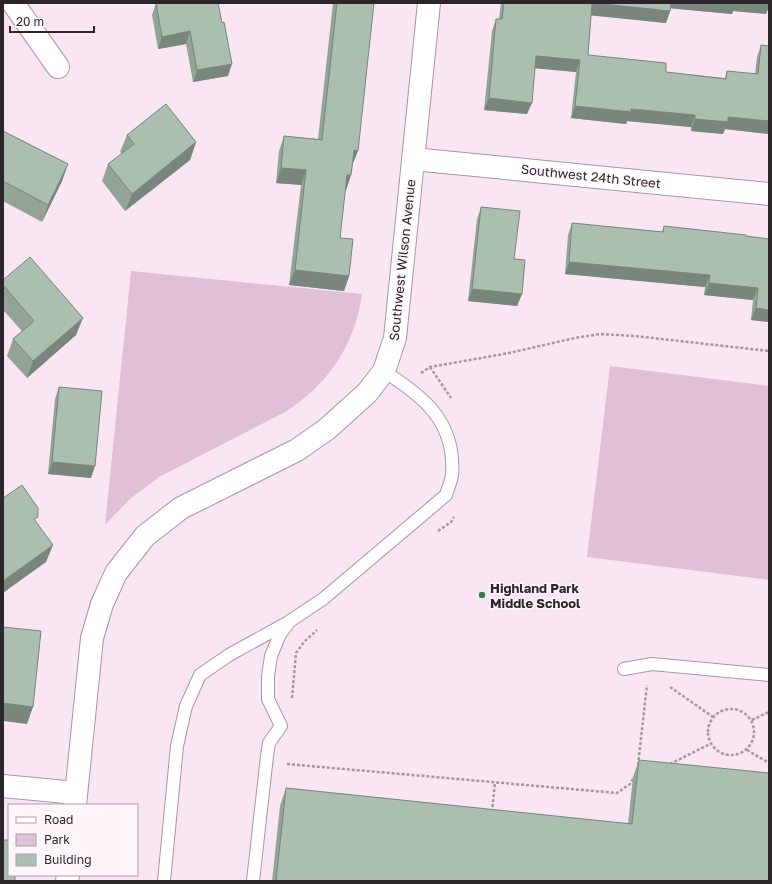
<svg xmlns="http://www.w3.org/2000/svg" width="772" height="884" viewBox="0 0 772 884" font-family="'Golos Text',sans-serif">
	<rect width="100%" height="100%" fill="#fae5f3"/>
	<path fill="#e1bfd6" d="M131,271l231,23c-7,51 -34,91 -77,118l-126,65 -29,22 -25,26z
		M610,366l159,20v194l-182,-23z"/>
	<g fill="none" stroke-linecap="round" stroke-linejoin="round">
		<defs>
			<path id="service" d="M624,669l28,-5 117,11
				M164,881l13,-135 9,-40 14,-31 29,-20 58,-32
				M253,881l14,-125 2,-13 12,-17 -13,-27v-23l3,-20 9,-22 10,-13 33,-22 123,-104c2,-7 5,-13 6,-20 1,-5 0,-11 0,-16 -3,-44 -34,-65 -68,-88"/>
			<path id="minor" d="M13,3l45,64
				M413,159l356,35
				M3,786l73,7"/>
			<path id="tertiary" d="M75,805l17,-167 10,-34 14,-31 29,-37 36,-28 116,-58 30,-21 40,-36 17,-22 11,-33 34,-335
				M67,881l1,-6"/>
		</defs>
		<use href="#service" stroke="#a996a3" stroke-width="14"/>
		<use href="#minor" stroke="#a996a3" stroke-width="24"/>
		<use href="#tertiary" stroke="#a996a3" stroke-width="24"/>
		<path stroke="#a596a0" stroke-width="2.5" stroke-dasharray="3 2" stroke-linecap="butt" d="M430,367l21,31
			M421,373l9,-6 79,-14 66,-15 25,-4 35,2 134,15
			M438,531l13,-9 3,-5
			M670,687l43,30
			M292,698l4,-45 8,-11 13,-12
			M708 732a23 23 0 1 1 46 0a23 23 0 1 1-46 0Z
			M752,720l17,-8
			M747,750l22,13
			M287,764l330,29 13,-9 4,-7
			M670,764l40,-20
			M638,765l9,-80
			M492,812l3,-30"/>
		<use href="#service" stroke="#fff" stroke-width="12"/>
		<use href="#minor" stroke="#fff" stroke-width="22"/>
		<use href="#tertiary" stroke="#fff" stroke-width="22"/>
	</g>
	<path fill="#93a497" d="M156,3h62l10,73 -35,6 -7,-38 -28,5 -6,-34z
		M333,3h41l-23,172 -5,15h-1l-5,48 9,38 -5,15 -55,-6 12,-100 -25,-2 3,-32 5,-15 34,3z
		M501,3h268v3l-3,8 -33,-3 -1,3 -62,-6v3l-4,12 -75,-8 -3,40 78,17 59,6 2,-7 28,3 2,-17 4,-12 8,89 -44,-5 -2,5 -32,-3v-4l-64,-6 -1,3 -55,-6 5,-46 -41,-4 -8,46 -43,-4 8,-79 4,-12h3z
		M3,131l65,33 -6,17 -20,41 -39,-21z
		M127,135l69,7 -6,18 -65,51 -23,-30 6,-17 14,-10 -2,-2z
		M481,207l33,52 8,35 -5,12 -49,-5 9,-82z
		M572,223l90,9 2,-6 105,13v83l-18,-2 2,-20 -49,-5 1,-8 -140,-13 3,-39z
		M3,280l73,55 -49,43 -20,-22 6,-17 9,-8 -19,-21z
		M59,387l32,91 -43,-4 7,-75z
		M639,760l130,121h-497l8,-75 6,-18 342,36 5,-47z"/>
	<path fill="#78867b" d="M592,3l78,8 -4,12 -79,-8z
		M669,3h100v3l-3,8 -33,-3 -1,3 -65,-6z
		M190,31l-4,13 -28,5 4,-12z
		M536,56l44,4 -4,12 -44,-4z
		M232,64l-4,12 -35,6 4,-12z
		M489,98l43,5 -5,11 -43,-4z
		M575,106l56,3 64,6 -4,12 -64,-6 -1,3 -55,-6z
		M728,117l41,4v13l-44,-5 -2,5 -32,-3 4,-12z
		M196,142l-6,18 -65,51 7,-17z
		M354,150l4,1 -6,15z
		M68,164l-6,17 -20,41 6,-17z
		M281,168l25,2 -5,15 -25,-2z
		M347,175h4l-5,15h-4z
		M569,262l141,13 -5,12 -140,-13z
		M295,270l54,6 -5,15 -55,-6z
		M709,283l49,5 -5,12 -49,-5z
		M472,289l50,5 -5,12 -49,-5z
		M756,308l13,2v12l-18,-2z
		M83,318l-7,17 -49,43 6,-17z
		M52,462l43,4 -4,12 -43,-4z
		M53,545l-7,17 -43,31v-12z
		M3,703l30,4 -6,17 -24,-3z"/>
	<path fill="#abbfb0" stroke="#78867b" d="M156,3h62l4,20 2,-1 8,42 -35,6 -7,-39 -28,6z
		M337,3h37l-16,148 -4,-1 -3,25h-4l-7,63 13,1 -4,37 -54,-6 11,-100 -25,-2 3,-32 38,4z
		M504,3h167l-1,8 -78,-8 -4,52 78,8v9l60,7 1,-8 31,3 3,-29 8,1v75l-41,-4v5l-33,-3v-4l-64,-6v3l-56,-6 5,-46 -44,-4 -4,47 -43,-5 7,-79h6z
		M166,104l30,38 -64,52 -24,-30 26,-20 -7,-9z
		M3,131l65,33 -20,41 -45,-24z
		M481,207l39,4 -6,48 11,1 -3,34 -50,-5z
		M572,223l91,9 1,-6 82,9v1l23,3v71l-13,-2 2,-20 -49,-5 1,-8 -141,-13z
		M30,257l53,61 -50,43 -20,-22 21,-18 -31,-36v-5z
		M59,387l43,4 -7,75 -43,-4z
		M22,485l16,23v9l-4,2 19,26 -50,36v-83z
		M3,627l38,4 -8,76 -30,-4z
		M639,760l130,13v108h-493l10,-93 346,36z
		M3,840h6v35h6v6h-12z"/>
	<circle fill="#307d4d" stroke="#fff6fc" stroke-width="1.5" cx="482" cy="595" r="4"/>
	<g text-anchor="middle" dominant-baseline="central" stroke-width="3" stroke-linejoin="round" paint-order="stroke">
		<g font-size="13" fill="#2c252a" stroke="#fff6fc">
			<text transform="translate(591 176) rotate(6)">Southwest 24th Street</text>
			<text transform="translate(402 260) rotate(-84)">Southwest Wilson Avenue</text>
		</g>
		<g font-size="13" font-weight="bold" fill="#2c252a" stroke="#fff6fc" text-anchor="start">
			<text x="490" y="588">Highland Park<tspan x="490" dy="15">Middle School</tspan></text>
		</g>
	</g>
	<rect width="772" height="884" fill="none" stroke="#2c252a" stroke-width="8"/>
	<rect x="8" y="804" width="130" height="72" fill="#fff6fc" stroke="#aba2a8"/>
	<rect x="16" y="817" width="20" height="6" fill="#ffffff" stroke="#aba2a8"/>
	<text x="44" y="824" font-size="12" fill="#2c252a">Road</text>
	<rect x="16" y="834" width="20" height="12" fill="#e1bfd6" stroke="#aba2a8"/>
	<text x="44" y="844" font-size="12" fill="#2c252a">Park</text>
	<rect x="16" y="854" width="20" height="12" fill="#abbfb0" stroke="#aba2a8"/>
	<text x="44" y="864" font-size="12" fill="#2c252a">Building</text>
	<path d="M10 26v6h84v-6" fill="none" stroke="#2c252a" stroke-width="2"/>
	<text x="16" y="26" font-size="12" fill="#2c252a" stroke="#fff6fc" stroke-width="3" paint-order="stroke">20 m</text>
</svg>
